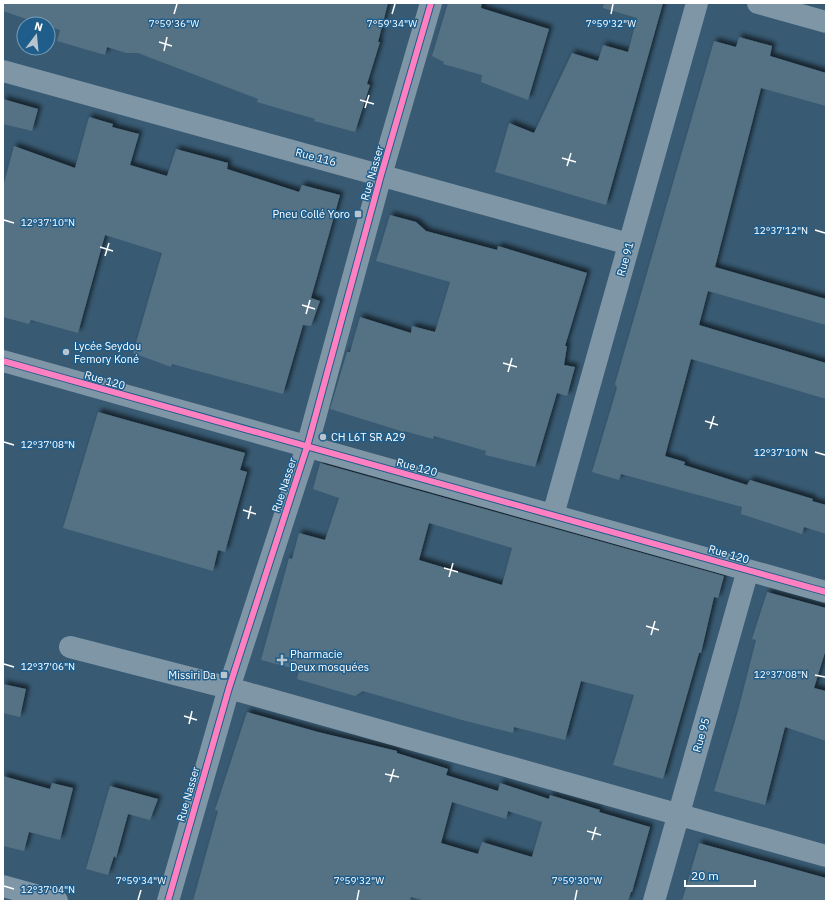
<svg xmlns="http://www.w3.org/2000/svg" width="829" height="904" viewBox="0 0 829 904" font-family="'IBM Plex Sans',sans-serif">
	<defs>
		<filter id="shadow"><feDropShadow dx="3.5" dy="-3.5" stdDeviation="2" flood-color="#0009"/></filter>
	</defs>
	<rect width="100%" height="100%" fill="#385a72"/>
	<path fill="#557184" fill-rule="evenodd" filter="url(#shadow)" d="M3,3h385l-10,39h2l-13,42 3,1 -15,47 -41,-11 1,-2 -58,-17 1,-3 -120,-46h-12l-19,-6 -2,8 -48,-14 3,-11 -12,-4v-2h-7l-38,-13z
		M448,3h34l-1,5 68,21 -21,71 -47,-18 1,-7 -39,-11 1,-2 -12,-6z
		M604,3h59l-57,202 -111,-33 14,-49 25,10 38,-80 26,8 5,-16 25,7 9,-34 -34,-10z
		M739,37l33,9 -2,10 56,17v33l-65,-18 -46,179 111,32v26l-118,-34 -9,34 127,38v36l-135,-40 -26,97 20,6 -1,3 63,20 3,-5 63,19 -1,2 14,4v29l-22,-7 -2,7 -61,-20 1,-7 -121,-33 -2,6 -27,-8 25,-84 -2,-4 99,-343 22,6z
		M3,99l35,10 -6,22 -29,-7z
		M89,117l24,7 -1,3 27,7 -9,31 37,11 9,-27 52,14 -1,6 72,23 3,-7 38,10 -29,103 9,3 -9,25 -8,-1 -20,69 -111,-30 -1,3 -38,-14 29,-100 -57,-18 -27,98 -47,-13 -2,4 -26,-7v-130l11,-41 61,22z
		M390,215l26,7 10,9 71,19 1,-4 89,27 -22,73h2l-3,19 11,2 -8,29 -10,-3 -22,74 -50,-12 1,-4 -52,-15 -1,3 -29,-8v1l-74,-23 17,-57h3l10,-35 51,16 1,-7 23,6 15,-50 -74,-21z
		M98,412l147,41 -5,17 7,2 -22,80 -7,-2 -5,21 -150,-43z
		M320,463l404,113 -6,22 -4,-1 -13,56h-2l-36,126 -50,-14 21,-70 -53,-14 -16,59 -51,-13 -1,6 -51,-13 -99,-29 -8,5 -58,-17 2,-9 -38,-10 28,-102 3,1 7,-26 26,7 14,-42 -26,-9zM429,523l83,25 -10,37 -83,-25z
		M767,592l59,16v41l-12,39 12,3v50l-41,-14 -20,78 -51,-14 24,-80 18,-71 -4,-1z
		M3,684l23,5 -6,28 -17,-4z
		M247,712l71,20 79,19v2l51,16 -2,6 52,16 2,-8 49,16 1,-4 50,15 -1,2 51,15 -18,65h-1l-3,9h-202l-15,-4 -1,4h-217l25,-90 -3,-1zM452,802l54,17 2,-8 34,11 -10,35 -50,-15 -4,12 -37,-11z
		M3,776l47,13 2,-6 21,5 -13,52 -31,-8 -5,19 -21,-5z
		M110,786l48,13 -8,21 -22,-6 -12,44 -2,-2 -6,19 -22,-6z
		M699,843l127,35v23h-144z"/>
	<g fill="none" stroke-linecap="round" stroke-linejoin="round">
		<path stroke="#7f96a7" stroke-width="22" d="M758,3l68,19
			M3,71l626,173
			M3,361l823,231
			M553,515l144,-512
			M70,647l159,41 597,168
			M3,886l54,15
			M168,901l61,-213 78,-241 74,-272 50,-172
			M654,901l94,-331"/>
		<defs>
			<path id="cycleway" d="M3,361l823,231
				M168,901l61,-213 78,-241 74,-272 50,-172"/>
		</defs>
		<use href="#cycleway" stroke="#1f5d8b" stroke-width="8"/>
		<use href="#cycleway" stroke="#ff80c0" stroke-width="6"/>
	</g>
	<path fill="none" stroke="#fff" stroke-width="1.5" d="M174,14l3,-10M392,14l3,-10M611,14l2,-10M159,42l13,4M164,51l3,-14M360,100l14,4M365,108l4,-13M562,158l14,4M567,166l4,-13M4,220l10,3M815,230l10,3M100,247l13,4M105,256l4,-13M302,305l13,4M306,314l4,-14M503,363l14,4M508,372l4,-14M705,421l13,4M710,429l4,-13M4,442l10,3M815,452l10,3M243,510l13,4M248,519l3,-13M444,568l14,4M449,577l4,-14M646,626l13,4M651,635l4,-14M4,664l10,3M815,675l10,2M184,716l13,4M189,724l3,-13M385,774l14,3M390,782l4,-13M587,831l14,4M592,840l4,-13M4,886l10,3M138,900l3,-10M357,900l2,-10M575,900l2,-10"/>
	<g fill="#b9c5ce" stroke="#1f5d8b" stroke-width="1.5">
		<rect x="354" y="210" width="8" height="8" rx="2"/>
		<circle cx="66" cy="352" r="4"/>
		<circle cx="323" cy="437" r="4"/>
		<path d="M280 654h4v4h4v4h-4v4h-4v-4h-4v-4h4z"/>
		<rect x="220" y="671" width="8" height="8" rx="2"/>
	</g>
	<g text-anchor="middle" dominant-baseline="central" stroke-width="3" stroke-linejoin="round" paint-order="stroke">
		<g font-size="11" fill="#fff" stroke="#1f5d8b">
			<text transform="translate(316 157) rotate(15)">Rue 116</text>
			<text transform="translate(372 173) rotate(-74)">Rue Nasser</text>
			<text transform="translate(625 259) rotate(-74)">Rue 91</text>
			<text transform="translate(105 380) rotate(16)">Rue 120</text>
			<text transform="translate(417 467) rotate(15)">Rue 120</text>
			<text transform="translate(284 485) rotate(-72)">Rue Nasser</text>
			<text transform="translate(729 554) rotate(16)">Rue 120</text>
			<text transform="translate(701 735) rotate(-74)">Rue 95</text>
			<text transform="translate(188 794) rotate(-74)">Rue Nasser</text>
		</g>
		<g font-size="11" fill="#fff" stroke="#1f5d8b" text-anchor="start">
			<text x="350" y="214" text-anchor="end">Pneu Collé Yoro</text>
			<text x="74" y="346">Lycée Seydou<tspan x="74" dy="13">Femory Koné</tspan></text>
			<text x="331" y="437">CH L6T SR A29</text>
			<text x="290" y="654">Pharmacie<tspan x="290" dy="13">Deux mosquées</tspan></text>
			<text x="216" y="675" text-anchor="end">Missiri Da</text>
		</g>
	</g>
	<g font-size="10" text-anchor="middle" fill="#fff" stroke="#1f5d8b" stroke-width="3" stroke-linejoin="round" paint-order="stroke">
		<text x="174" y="27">7°59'36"W</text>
		<text x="392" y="27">7°59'34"W</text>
		<text x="611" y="27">7°59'32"W</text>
		<text x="48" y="226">12°37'10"N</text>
		<text x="781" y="234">12°37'12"N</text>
		<text x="48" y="448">12°37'08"N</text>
		<text x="781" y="456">12°37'10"N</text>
		<text x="48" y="670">12°37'06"N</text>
		<text x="781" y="678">12°37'08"N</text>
		<text x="141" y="884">7°59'34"W</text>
		<text x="359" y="884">7°59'32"W</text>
		<text x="577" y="884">7°59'30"W</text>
		<text x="48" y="893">12°37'04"N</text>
	</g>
	<rect width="829" height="904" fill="none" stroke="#ffffff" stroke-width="8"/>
	<g transform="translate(36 36) rotate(16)"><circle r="19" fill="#1f5d8b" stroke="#799eb9"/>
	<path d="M0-3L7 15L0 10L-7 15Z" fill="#b9c5ce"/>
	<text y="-6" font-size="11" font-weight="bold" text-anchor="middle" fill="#ffffff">N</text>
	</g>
	<path d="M685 880v6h70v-6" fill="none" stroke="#ffffff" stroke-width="2"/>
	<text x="691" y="880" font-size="12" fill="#ffffff" stroke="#1f5d8b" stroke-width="3" paint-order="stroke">20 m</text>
</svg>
